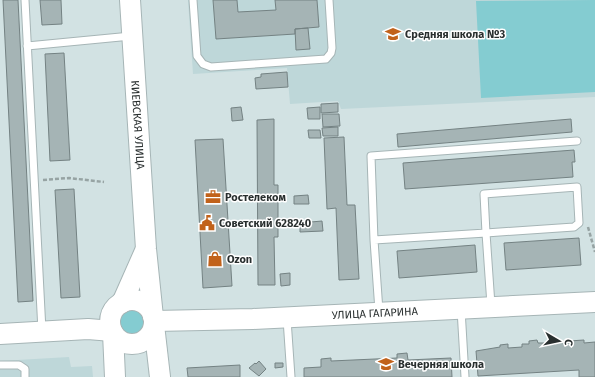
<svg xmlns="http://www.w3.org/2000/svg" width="595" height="377" viewBox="0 0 595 377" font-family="'Fira Sans',sans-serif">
	<rect width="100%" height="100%" fill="#d2e2e3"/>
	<path fill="#bed7d9" d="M188,0h407v97l-254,12 -3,-8 -48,3 -3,-36 -94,6z
		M69,357l2,10 21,-1 1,11h-93v-16z"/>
	<path fill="#84ccd1" d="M595,0v92l-114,6 -5,-97z
		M120 322a12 12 0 1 1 24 0a12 12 0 1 1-24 0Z"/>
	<path fill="#a5b4b5" stroke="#748283" d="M3,0h15l15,301 -15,1z
		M40,0h21l1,24 -20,1z
		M213,0h24l1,12 38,-2 -1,-10h42l2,27 -24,2v5l-79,5z
		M308,28l2,21 -14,1 -1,-21z
		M64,53l6,107 -20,1 -5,-107z
		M287,72l1,15 -32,2 -1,-11 6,-1v-3z
		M338,103v9l-17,1v-9z
		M241,107l2,13 -11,1 -1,-13z
		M320,107v12h-12l-1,-11z
		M322,114h17l1,12 -17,1z
		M274,119v66h4v52h-4l1,48h-17l-1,-165z
		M571,119l1,13 -174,15 -1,-13z
		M338,127v9h-15l-1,-8z
		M308,130h12l1,8h-12z
		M344,137l3,68h8l4,74 -20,1 -3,-72 -9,1 -3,-71z
		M223,139l9,147 -29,2 -8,-148z
		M574,150l1,12h-3l1,15 -168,12 -2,-26z
		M74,189l6,108 -19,1 -6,-108z
		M308,195l1,9h-15v-8z
		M322,221l1,10 -23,1v-9z
		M579,238l2,27 -75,5 -2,-27z
		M475,245l2,27 -78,6 -2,-27z
		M290,273v12l-9,1 -1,-12z
		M537,340l1,3h6v2l11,-1 -1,-2 30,-2v3l11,-1v35h-16v-7l-101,6 -2,-25 24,-4v-2l8,-1v4l14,-1v-3h7v-3z
		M407,353l1,7 43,-2 1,19h-148v-9l17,-1v-8l10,-1v3l66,-3v-4z
		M259,361l7,8 -7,7 -10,-8 6,-5 1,1z
		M275,363h8v4l-8,1z
		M240,365v12h-52l-1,-9z"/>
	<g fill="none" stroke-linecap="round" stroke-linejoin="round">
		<defs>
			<path id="lane" d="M25,0l17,331
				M193,0l4,56 6,8 8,3 115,-8 5,-6 1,-5 -3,-48
				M27,46l104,-10
				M577,187l2,36 -5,4 -88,6 -2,-39z
				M374,240l-3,-84 206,-15
				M461,309l4,68
				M379,311l-5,-71 112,-7 5,72
				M287,319l4,58
				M0,365h19l6,4v8"/>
			<g id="secondary">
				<path id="s1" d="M130,0l16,249 7,68"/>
				<circle cx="132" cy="322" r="22"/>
				<path d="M122,303l23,-52"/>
				<path id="s2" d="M154,321l99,-2 342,-17"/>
				<path d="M154,325l6,52"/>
				<path d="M113,333l2,44"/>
				<path d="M0,334l88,-5 24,2"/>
			</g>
		</defs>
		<use href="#lane" stroke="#a6b5b6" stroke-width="9"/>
		<use href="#secondary" stroke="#a6b5b6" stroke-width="22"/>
		<path stroke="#96a3a3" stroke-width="2.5" stroke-dasharray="4 2" stroke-linecap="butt" d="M43,180l26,-2 35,4
			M588,227l7,25"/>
		<use href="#lane" stroke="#fff" stroke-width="7"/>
		<use href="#secondary" stroke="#fff" stroke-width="20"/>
	</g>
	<defs>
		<symbol id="school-bare" viewBox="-9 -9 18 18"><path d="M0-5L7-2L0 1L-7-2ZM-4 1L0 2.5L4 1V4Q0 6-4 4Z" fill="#c1621b" stroke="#fff" stroke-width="2.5" paint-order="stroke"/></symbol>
		<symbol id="office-bare" viewBox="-9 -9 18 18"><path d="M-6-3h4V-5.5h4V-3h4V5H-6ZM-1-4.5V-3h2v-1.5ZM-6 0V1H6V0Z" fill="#c1621b" stroke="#fff" stroke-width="2.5" paint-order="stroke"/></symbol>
		<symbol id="civic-bare" viewBox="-9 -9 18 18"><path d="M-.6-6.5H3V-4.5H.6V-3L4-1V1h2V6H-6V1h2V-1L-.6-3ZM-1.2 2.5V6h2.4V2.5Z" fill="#c1621b" stroke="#fff" stroke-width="2.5" paint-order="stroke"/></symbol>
		<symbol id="shop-bare" viewBox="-9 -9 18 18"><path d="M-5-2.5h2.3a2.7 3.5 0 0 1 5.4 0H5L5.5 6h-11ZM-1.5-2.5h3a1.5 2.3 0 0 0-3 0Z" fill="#c1621b" stroke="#fff" stroke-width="2.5" paint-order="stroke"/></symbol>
	</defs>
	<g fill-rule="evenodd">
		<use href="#school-bare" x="382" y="23" width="22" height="22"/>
		<use href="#office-bare" x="202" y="186" width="22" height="22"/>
		<use href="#civic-bare" x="196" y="212" width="22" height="22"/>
		<use href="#shop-bare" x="204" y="248" width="22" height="22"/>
		<use href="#school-bare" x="375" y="353" width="22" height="22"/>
	</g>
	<g text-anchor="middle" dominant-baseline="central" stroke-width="3" stroke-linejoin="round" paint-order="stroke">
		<g font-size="11" font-weight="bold" fill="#292f2f" stroke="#fff" text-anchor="start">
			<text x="405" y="34">Средняя школа №3</text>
			<text x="225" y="197">Ростелеком</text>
			<text x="219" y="223">Советский 628240</text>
			<text x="227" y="259">Ozon</text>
			<text x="398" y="364">Вечерняя школа</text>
		</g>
		<g font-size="11" fill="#292f2f" stroke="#fff">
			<text stroke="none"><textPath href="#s1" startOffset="125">КИЕВСКАЯ УЛИЦА</textPath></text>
			<text stroke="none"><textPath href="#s2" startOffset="221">УЛИЦА ГАГАРИНА</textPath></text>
		</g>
	</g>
	<g transform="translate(559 341) rotate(99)" stroke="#ffffff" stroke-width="3" paint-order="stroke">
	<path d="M0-3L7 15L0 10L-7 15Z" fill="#292f2f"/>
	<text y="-6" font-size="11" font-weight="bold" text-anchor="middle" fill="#292f2f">С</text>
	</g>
</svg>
